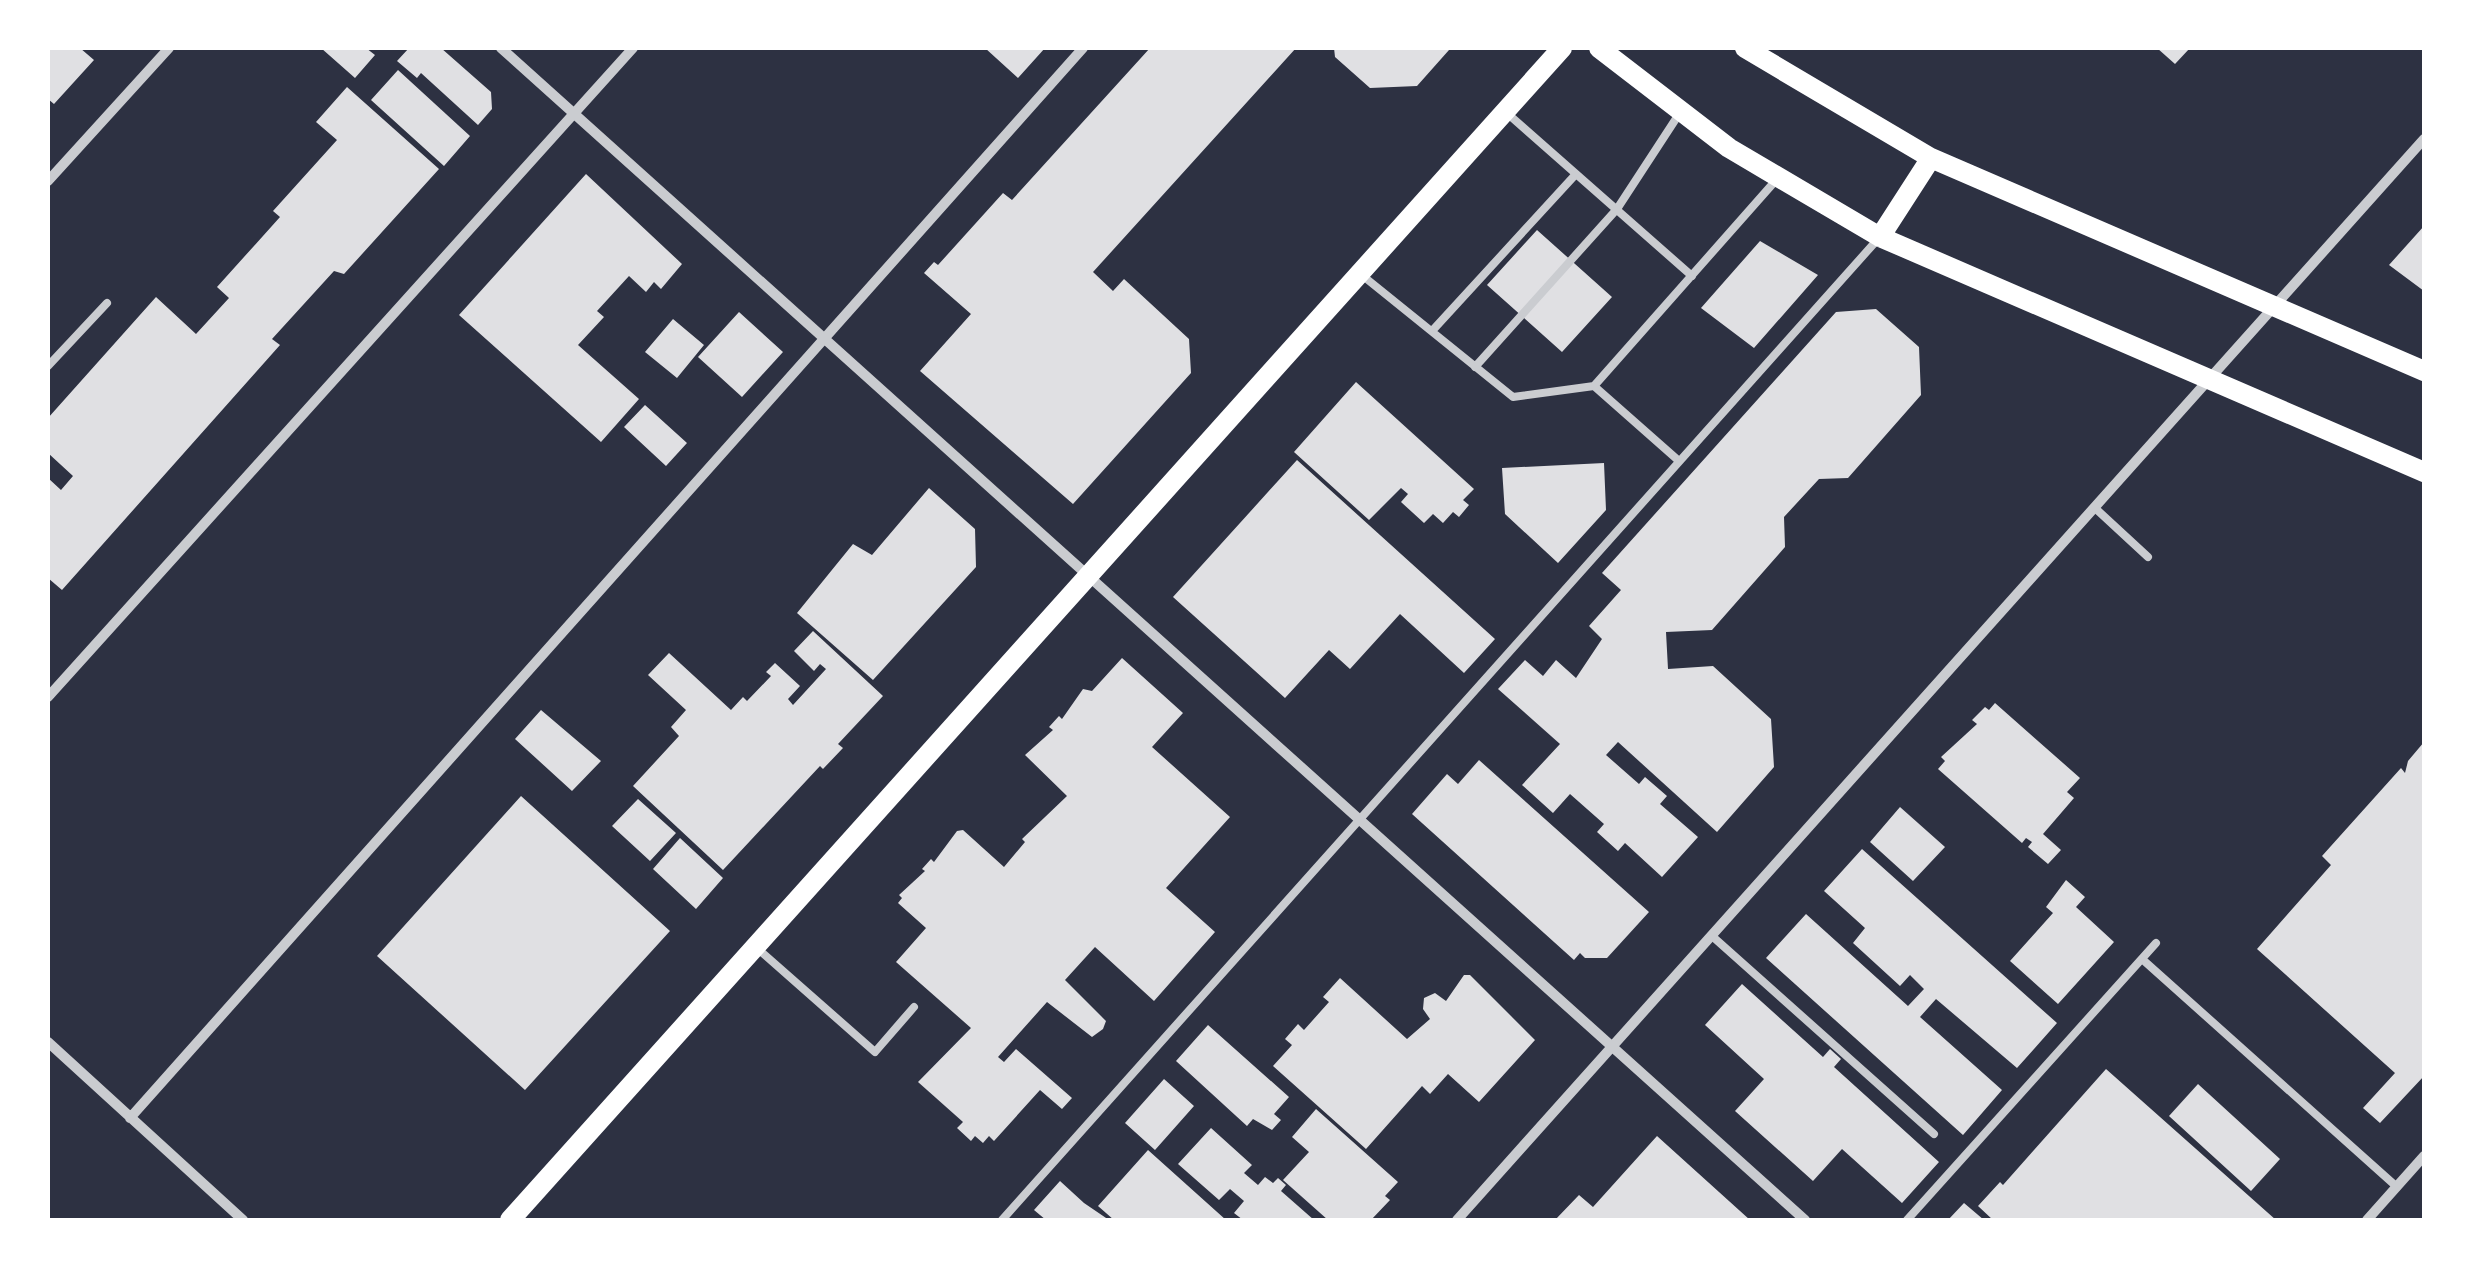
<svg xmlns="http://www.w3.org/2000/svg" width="2472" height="1268" viewBox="0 0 2472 1268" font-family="'Titillium Web',sans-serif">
	<rect width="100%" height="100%" fill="#2d3142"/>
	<path fill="#e0e0e3" d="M48,48h32l14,12 -40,44 -6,-5z
		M321,48h45l9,7 -20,23z
		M409,48h32l50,44 1,17 -14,16 -57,-52 -4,5 -20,-17z
		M985,48h60l-27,30z
		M1150,48h146l-203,224 20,19 11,-12 65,60 2,34 -118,131 -153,-133 51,-57 -47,-41 10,-11 4,3 65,-72 9,7z
		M1334,48h114l1,2 -32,36 -47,2 -35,-31z
		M2157,48h33l-15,16z
		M398,70l72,66 -26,30 -73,-66z
		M347,87l92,82 -95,105 -10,-3 -62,68 8,6 -218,245 -14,-12v-100l13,12 12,-14 -25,-23v-35l108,-121 40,37 33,-36 -12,-11 63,-70 -7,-6 64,-71 -21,-18z
		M586,174l96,90 -21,25 -7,-7 -8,10 -17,-16 -32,35 7,6 -26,28 61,54 -38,43 -142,-127z
		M2424,226v65l-35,-26z
		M1537,230l75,67 -50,55 -75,-67z
		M1760,241l58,34 -64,73 -53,-40z
		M1876,309l43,38 2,48 -73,83 -29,1 -35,38 1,30 -73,83 -46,2 2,37 45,-3 58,53 3,48 -57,65 -99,-90 -12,13 33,29 6,-7 22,19 -7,8 38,33 -36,40 -37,-34 -7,8 -21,-19 7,-8 -34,-30 -17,19 -31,-28 38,-41 -62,-55 27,-29 18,16 13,-16 20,18 26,-39 -13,-13 32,-36 -19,-17 234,-261z
		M739,312l44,40 -41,45 -44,-40z
		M673,319l31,26 -27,33 -32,-26z
		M1356,382l118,107 -11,11 6,5 -10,12 -6,-5 -10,11 -10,-9 -9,9 -23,-21 7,-8 -7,-6 -32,32 -75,-68z
		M645,405l42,38 -21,23 -42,-39z
		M1297,460l198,179 -31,34 -64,-59 -50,55 -21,-19 -44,48 -112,-101z
		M1604,463l2,47 -48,53 -53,-49 -3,-46z
		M929,488l46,41 1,38 -103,113 -76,-67 56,-69 19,11z
		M813,631l70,65 -45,48 5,4 -20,21 -3,-3 -97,104 -90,-84 46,-50 -8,-9 15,-17 -38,-35 21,-22 62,57 12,-13 4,4 24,-25 -5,-4 9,-9 25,23 -12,13 5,6 33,-36 -6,-5 -6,7 -20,-20z
		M1122,658l61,55 -31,34 78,70 -64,71 49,44 -61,69 -59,-54 -30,33 41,41 -3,8 -11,8 -45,-35 -49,55 6,5 12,-13 56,49 -10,11 -22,-19 -46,51 -5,-5 -6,7 -8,-7 -4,5 -14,-13 6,-6 -45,-40 53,-54 -75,-66 30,-34 -28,-25 4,-5 -3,-3 26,-24 -3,-2 9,-10 3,3 23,-31 6,-1 41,37 21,-25 -3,-3 45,-43 -42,-41 28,-25 -4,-3 10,-11 3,3 21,-30 9,2z
		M1995,703l85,75 -13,14 7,6 -31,36 18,16 -13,14 -20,-17 4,-5 -6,-4 -4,5 -84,-74 7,-8 -4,-4 36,-33 -5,-4 13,-13 4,3z
		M541,710l60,51 -29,30 -57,-52z
		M2424,742v334l-44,47 -17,-15 32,-35 -138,-124 74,-84 -9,-9 79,-88 4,5 3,-12z
		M1479,760l170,152 -42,46h-22l-5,-5 -6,7 -162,-146 35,-40 11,10z
		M521,796l149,135 -145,159 -148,-134z
		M638,799l38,34 -26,28 -38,-35z
		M1900,807l45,40 -32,34 -43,-39z
		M680,838l43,40 -27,31 -43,-40z
		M1862,849l195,174 -40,45 -81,-69 -16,18 82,73 -39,45 -197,-177 40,-44 102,92 16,-17 -14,-14 -10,11 -47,-43 12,-15 -41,-37z
		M2066,880l19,17 -9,10 38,35 -56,62 -48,-43 43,-48 -7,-6z
		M1464,975h6l65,65 -56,62 -31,-28 -18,20 -8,-8 -56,63 -93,-83 19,-21 -7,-6 13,-15 6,6 25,-28 -6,-5 17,-19 67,61 23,-20 -7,-10 1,-11 11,-5 11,8z
		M1742,984l81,73 7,-8 11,10 -7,8 105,95 -37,41 -60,-54 -29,32 -78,-70 29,-32 -59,-54z
		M1208,1025l81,72 -15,17 7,6 -9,10 -19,-11 -6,7 -71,-65z
		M2106,1069l170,151h-283l-15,-14 22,-24 3,3z
		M1164,1079l30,27 -39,44 -30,-27z
		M2198,1084l82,75 -29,32 -82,-75z
		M1316,1109l82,73 -13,14 5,4 -19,20h-43l-45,-40 26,-28 -17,-15z
		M1211,1128l41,37 -8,8 14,12 7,-8 8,6 5,-5 8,7 -5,6 33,29h-71l-9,-7 10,-12 -14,-12 -11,11 -41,-36z
		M1657,1136l93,84h-195l24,-25 14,12z
		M1148,1150l78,70h-112l-16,-14z
		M1060,1181l24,22 25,17h-63l-12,-10z
		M1964,1203l20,17h-36z"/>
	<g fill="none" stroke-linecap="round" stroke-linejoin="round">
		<path stroke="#caccd0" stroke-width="8" d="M1508,114l184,162
			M1363,276l150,121 81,-11 85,75
			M1432,331l144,-157
			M48,366l59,-63
			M1475,367l142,-158 64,-98
			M1594,386l183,-207
			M2095,508l53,49
			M1712,936l222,198
			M758,949l117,103 39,-45
			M2142,959l255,228
			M1002,1220l876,-981
			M1907,1220l249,-277"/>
		<path stroke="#caccd0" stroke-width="10" d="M501,48l1304,1172
			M48,181l121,-133
			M48,697l585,-649
			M48,1042l195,178
			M130,1118l953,-1070
			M1457,1220l967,-1081
			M2367,1220l57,-64"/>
		<path stroke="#fff" stroke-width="20" d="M1599,48l130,100 151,89 544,235
			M1745,48l186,110 493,213
			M1880,237l51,-79
			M510,1220l1052,-1172"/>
	</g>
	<rect width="2472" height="1268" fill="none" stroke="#ffffff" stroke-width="100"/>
</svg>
